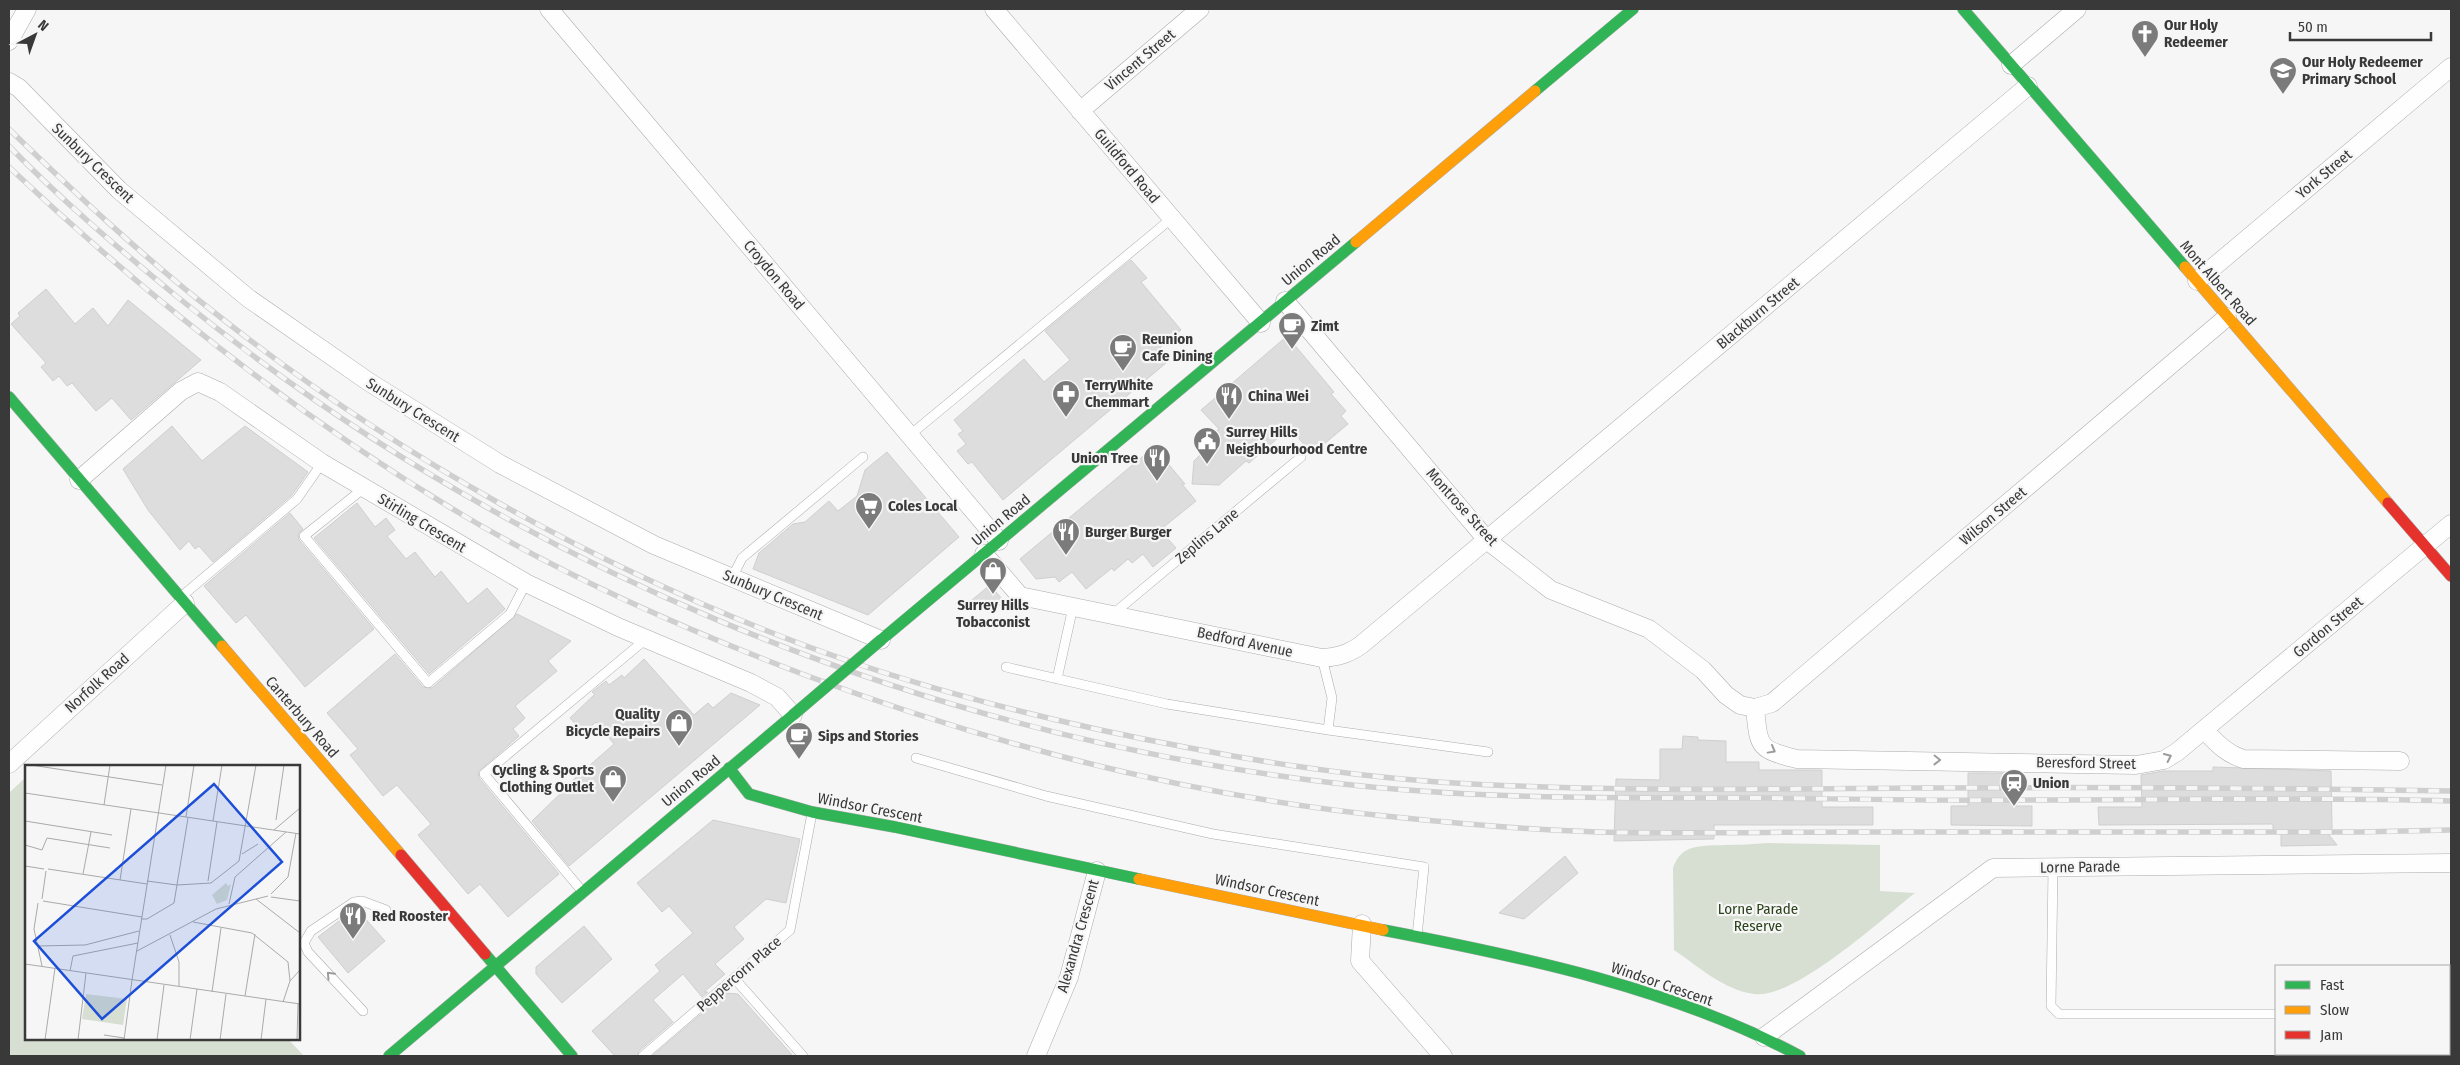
<svg xmlns="http://www.w3.org/2000/svg" width="2460" height="1065" viewBox="0 0 2460 1065" font-family="'Fira Sans Condensed',sans-serif">
	<rect width="100%" height="100%" fill="#f6f6f7"/>
	<path fill="#d7dfd2" d="M26,777v262h262l16,17h-295v-263z
		M1768,843l112,2v46l35,2c-32,25 -121,107 -161,101 -30,-4 -55,-27 -80,-44l-1,-82c8,-25 30,-22 52,-23 14,0 28,-1 43,-2z"/>
	<path fill="#ddddde" stroke="#cfcfd0" d="M1131,260l16,18 -6,4 40,48 -25,21 10,12 -163,137 -31,-38 -4,2 -11,-13 9,-7 -8,-10 5,-3 -9,-11 70,-61 20,23 26,-22 -25,-29z
		M46,289l29,35 18,-16 15,18 20,-26 73,60 -70,60 -19,-22 -16,13 -24,-28 -5,3 -8,-10 -6,5 -12,-14 5,-4 -35,-39 9,-8 -2,-3z
		M1287,336l47,56 -3,2 15,17 -5,5 7,8 -36,30 -20,-24 -11,9 -2,-2 -30,26 -3,-2 -27,24 -27,-1 2,-23 11,-11v-9l14,-12 -18,-19z
		M172,426l30,35 43,-35 63,46 -16,23 -79,67 -14,-16 -4,3 -6,-8 -9,9 -32,-40 -25,-41z
		M1154,447l31,37h-3l14,17 -36,29 16,18 -23,19 -10,-13 -11,9 -4,-4 -14,12 -2,-3 -26,21 -14,-17 -13,10 -4,-5 -19,2 -16,-20z
		M887,452l72,85 -91,78 -115,-46 6,-16 34,-29 12,-2 24,-21 9,10 19,-15 8,-26z
		M357,503l18,24 11,-9 9,12 -8,6 19,23 9,-7 20,25 6,-6 27,33 19,-16 18,21 -76,65 -115,-136z
		M290,513l13,16 -5,5 1,6 75,89 -69,58 -59,-72 -10,8 -32,-37z
		M990,585l19,22 -37,-7z
		M517,614l54,27 -23,20 9,10 -42,35 10,12 -12,11 6,7 -41,36 1,6 80,96 -51,43 -28,-33 -12,10 -50,-59 13,-11 -34,-39 -14,11 -33,-41 8,-6 -31,-36 68,-59 28,33 9,1z
		M644,659l50,56 14,-12 5,5 18,-15 29,12 -191,161 -37,-45 33,-32 -1,-1 50,-44 -18,-22 -13,11 -13,-15 25,-24 -3,-2 14,-11 3,4 13,-10 2,3z
		M1683,736l15,1v3l28,1v21h33v8h63v37h51v18h-159v14l-100,2 2,-62 44,1v-31h22z
		M2213,767l118,4 1,57 -3,7 8,10 -56,1v-14l-8,-1v-7l-174,1 -1,-18h44l-1,-32 22,-4h50z
		M1968,773h47v33h17v20l-81,-1v-19h17z
		M713,820l87,19 -14,64 -20,-4 -32,28 10,12 -29,25 10,10 -21,18h4l-6,5 -19,-23 -30,26 20,22 -34,29 -2,5h-22l-23,-25 68,-60 -5,-6 38,-32 -24,-27 -7,6 -25,-29z
		M1565,856l13,17 -54,46 -25,-6z
		M356,908l29,33 -37,32 -30,-36z
		M584,926l28,33 -50,44 -26,-29v-7z
		M726,993l12,1 55,62h-141z"/>
	<g fill="none" stroke-linecap="round" stroke-linejoin="round">
		<defs>
			<path id="lane" d="M910,435l262,-217
				M364,488l-60,48 124,147 82,-69 16,-31
				M732,578l10,-20 121,-101
				M182,596l115,-97 25,-36
				M1113,614l188,-157
				M1006,667l161,37 161,26 4,-32 -10,-40
				M1057,679l16,-72
				M1328,730l160,22
				M916,758l130,38 167,38 211,33 -7,69
				M2053,867l-2,139 8,8h217
				M582,891l-98,-117 162,-135
				M734,978l69,78
				M363,1011l-55,-59 -4,-9 7,-12 43,-29 8,-1 24,9
				M2449,1015h2
				M643,1056l147,-126 22,-117"/>
			<path id="street" d="M549,9l450,532
				M994,9l267,314
				M9,41l18,-32
				M2011,65l66,-56
				M9,82l10,6 100,102 129,108 121,84 131,82 154,81 227,95
				M1080,111l120,-102
				M2197,281l254,-214
				M1285,301l203,240 63,49 98,39 54,41 23,25 14,10 15,3 17,-5 455,-386
				M79,480l102,-89 17,-9 22,10 102,71 204,120 92,44 133,56 26,14 16,18
				M984,554l36,42 302,62c16,-1 26,-4 39,-13l667,-559
				M1755,708c4,39 2,41 42,51l339,6 28,-5 13,-8 274,-228
				M2204,730c13,13 21,23 39,29l157,2
				M9,764l176,-161
				M1362,924l-2,37 83,95
				M1764,1037l229,-169 458,-5
				M1036,1056l33,-79 28,-106"/>
			<path id="fast" d="M1963,9l222,258
				M1535,91l98,-82
				M9,397l213,249
				M881,640l475,-398
				M729,768l20,26 63,18 83,15 244,52
				M1383,930c141,27 289,58 417,126
				M485,954l87,102
				M389,1056l404,-341"/>
			<path id="slow" d="M1356,242l179,-151
				M2185,267l203,236
				M222,646l179,209
				M1139,879l244,51"/>
			<path id="jam" d="M2388,503l63,73
				M401,855l84,99"/>
		</defs>
		<use href="#lane" stroke="#acacad" stroke-width="10"/>
		<use href="#street" stroke="#acacad" stroke-width="19"/>
		<use href="#fast" stroke="#acacad" stroke-width="12"/>
		<use href="#slow" stroke="#acacad" stroke-width="12"/>
		<use href="#jam" stroke="#acacad" stroke-width="12"/>
		<use href="#lane" stroke="#fefefe" stroke-width="9"/>
		<use href="#street" stroke="#fefefe" stroke-width="18"/>
		<use href="#fast" stroke="#30b455" stroke-width="11"/>
		<use href="#slow" stroke="#ff9f0a" stroke-width="11"/>
		<use href="#jam" stroke="#e5322d" stroke-width="11"/>
		<defs>
			<path id="rail" d="M9,129c66,64 133,127 206,184 178,141 382,255 594,334 123,45 252,77 381,101 82,16 165,28 248,34 157,10 316,7 474,6 179,-1 360,0 539,3
				M9,146c51,53 109,102 166,149 330,269 737,438 1159,488 144,17 289,15 434,15 83,1 166,3 249,2 145,0 290,-3 434,1
				M9,167c138,130 288,249 452,347 109,65 225,116 344,161 190,71 388,122 590,142 67,7 136,13 203,15 84,2 169,0 254,0 169,0 338,0 507,0l92,-2"/>
		</defs>
		<use href="#rail" stroke="#cfcfcf" stroke-width="5.5"/>
		<use href="#rail" stroke="#f6f6f7" stroke-width="4" stroke-dasharray="11" stroke-linecap="butt"/>
		<defs>
			<path id="fast-bridge" d="M793,715l88,-75"/>
		</defs>
		<use href="#fast-bridge" stroke="#acacad" stroke-width="12" stroke-linecap="butt"/>
		<use href="#fast-bridge" stroke="#30b455" stroke-width="11"/>
	</g>
	<defs><path id="oneway-chevron" d="M-2-3.5L2.5 0L-2 3.5" fill="none" stroke-width="1.6" stroke-linecap="round" stroke-linejoin="round" transform="scale(1.25)"/></defs>
	<g stroke="#9c9c9c">
		<use href="#oneway-chevron" transform="translate(1772 750) rotate(29)"/>
		<use href="#oneway-chevron" transform="translate(2168 757) rotate(-25)"/>
		<use href="#oneway-chevron" transform="translate(1937 760) rotate(1)"/>
		<use href="#oneway-chevron" transform="translate(330 975) rotate(-133)"/>
	</g>
	<defs>
		<symbol id="church-pin" viewBox="-11 -11 22 30"><path d="M0 17L-7.5 6A9.5 9.5 0 1 1 7.5 6Z" fill="#7b7b7c" stroke="#f6f6f7"/><path d="M-1.2-6h2.4v3.5h3.3v2.4h-3.3V6h-2.4V-.1h-3.3v-2.4h3.3Z" fill="#fff"/></symbol>
		<symbol id="school-pin" viewBox="-11 -11 22 30"><path d="M0 17L-7.5 6A9.5 9.5 0 1 1 7.5 6Z" fill="#7b7b7c" stroke="#f6f6f7"/><path d="M0-5L7-2L0 1L-7-2ZM-4 1L0 2.5L4 1V4Q0 6-4 4Z" fill="#fff"/></symbol>
		<symbol id="cafe-pin" viewBox="-11 -11 22 30"><path d="M0 17L-7.5 6A9.5 9.5 0 1 1 7.5 6Z" fill="#7b7b7c" stroke="#f6f6f7"/><path d="M-5.5-4.5H6V0H3Q3 3.5 0 3.5H-2.5Q-5.5 3.5-5.5 0ZM3-3.2v2h1.7v-2ZM-6 4.5H4V6H-6Z" fill="#fff"/></symbol>
		<symbol id="pharmacy-pin" viewBox="-11 -11 22 30"><path d="M0 17L-7.5 6A9.5 9.5 0 1 1 7.5 6Z" fill="#7b7b7c" stroke="#f6f6f7"/><path d="M-2-6h4v4h4v4h-4v4h-4v-4h-4v-4h4Z" fill="#fff"/></symbol>
		<symbol id="restaurant-pin" viewBox="-11 -11 22 30"><path d="M0 17L-7.5 6A9.5 9.5 0 1 1 7.5 6Z" fill="#7b7b7c" stroke="#f6f6f7"/><path d="M-5-6h1v4h1v-4h1v4h1v-4h1v5L-1.5 .5V6h-2V.5L-5-1ZM5-6V6H3V1.5H1.5Q1.5-4 5-6Z" fill="#fff"/></symbol>
		<symbol id="civic-pin" viewBox="-11 -11 22 30"><path d="M0 17L-7.5 6A9.5 9.5 0 1 1 7.5 6Z" fill="#7b7b7c" stroke="#f6f6f7"/><path d="M-.6-6.5H3V-4.5H.6V-3L4-1V1h2V6H-6V1h2V-1L-.6-3ZM-1.2 2.5V6h2.4V2.5Z" fill="#fff"/></symbol>
		<symbol id="supermarket-pin" viewBox="-11 -11 22 30"><path d="M0 17L-7.5 6A9.5 9.5 0 1 1 7.5 6Z" fill="#7b7b7c" stroke="#f6f6f7"/><path d="M-6-5.5h2.5l.6 2H6L4.5 2H-2.5L-4.4-4H-6ZM-1.5 3.2a1.3 1.3 0 1 0 .1 0ZM3 3.2a1.3 1.3 0 1 0 .1 0Z" fill="#fff"/></symbol>
		<symbol id="shop-pin" viewBox="-11 -11 22 30"><path d="M0 17L-7.5 6A9.5 9.5 0 1 1 7.5 6Z" fill="#7b7b7c" stroke="#f6f6f7"/><path d="M-5-2.5h2.3a2.7 3.5 0 0 1 5.4 0H5L5.5 6h-11ZM-1.5-2.5h3a1.5 2.3 0 0 0-3 0Z" fill="#fff"/></symbol>
		<symbol id="station-pin" viewBox="-11 -11 22 30"><path d="M0 17L-7.5 6A9.5 9.5 0 1 1 7.5 6Z" fill="#7b7b7c" stroke="#f6f6f7"/><path d="M-3-6H3Q5-6 5-4V2Q5 4 3 4L4.5 6H3L1.5 4h-3L-3 6H-4.5L-3 4Q-5 4-5 2V-4Q-5-6-3-6ZM-3.5-4v3h7v-3ZM-3.5 1v1.5H-2V1ZM2 1v1.5H3.5V1Z" fill="#fff"/></symbol>
	</defs>
	<g fill-rule="evenodd">
		<use href="#church-pin" x="2129" y="18" width="32" height="43"/>
		<use href="#school-pin" x="2267" y="55" width="32" height="43"/>
		<use href="#cafe-pin" x="1276" y="310" width="32" height="43"/>
		<use href="#cafe-pin" x="1107" y="332" width="32" height="43"/>
		<use href="#pharmacy-pin" x="1050" y="378" width="32" height="43"/>
		<use href="#restaurant-pin" x="1213" y="380" width="32" height="43"/>
		<use href="#civic-pin" x="1191" y="425" width="32" height="43"/>
		<use href="#restaurant-pin" x="1141" y="442" width="32" height="43"/>
		<use href="#supermarket-pin" x="853" y="490" width="32" height="43"/>
		<use href="#restaurant-pin" x="1050" y="516" width="32" height="43"/>
		<use href="#shop-pin" x="977" y="555" width="32" height="43"/>
		<use href="#shop-pin" x="663" y="707" width="32" height="43"/>
		<use href="#cafe-pin" x="783" y="720" width="32" height="43"/>
		<use href="#shop-pin" x="597" y="763" width="32" height="43"/>
		<use href="#station-pin" x="1998" y="767" width="32" height="43"/>
		<use href="#restaurant-pin" x="337" y="900" width="32" height="43"/>
	</g>
	<g text-anchor="middle" dominant-baseline="central" stroke-width="4.5" stroke-linejoin="round" paint-order="stroke">
		<g font-size="15" font-weight="bold" fill="#393939" stroke="#f6f6f7" text-anchor="start">
			<text x="2164" y="25">Our Holy<tspan x="2164" dy="17">Redeemer</tspan></text>
			<text x="2302" y="62">Our Holy Redeemer<tspan x="2302" dy="17">Primary School</tspan></text>
			<text x="1311" y="326">Zimt</text>
			<text x="1142" y="339">Reunion<tspan x="1142" dy="17">Cafe Dining</tspan></text>
			<text x="1085" y="385">TerryWhite<tspan x="1085" dy="17">Chemmart</tspan></text>
			<text x="1248" y="396">China Wei</text>
			<text x="1226" y="432">Surrey Hills<tspan x="1226" dy="17">Neighbourhood Centre</tspan></text>
			<text x="1138" y="458" text-anchor="end">Union Tree</text>
			<text x="888" y="506">Coles Local</text>
			<text x="1085" y="532">Burger Burger</text>
			<text x="993" y="605" text-anchor="middle">Surrey Hills<tspan x="993" dy="17">Tobacconist</tspan></text>
			<text x="660" y="714" text-anchor="end">Quality<tspan x="660" dy="17">Bicycle Repairs</tspan></text>
			<text x="818" y="736">Sips and Stories</text>
			<text x="594" y="770" text-anchor="end">Cycling &amp; Sports<tspan x="594" dy="17">Clothing Outlet</tspan></text>
			<text x="2033" y="783">Union</text>
			<text x="372" y="916">Red Rooster</text>
		</g>
		<g font-size="15" fill="#393939" stroke="#f6f6f7">
			<text transform="translate(1140 60) rotate(-40)">Vincent Street</text>
			<text transform="translate(93 163) rotate(44)">Sunbury Crescent</text>
			<text transform="translate(1127 166) rotate(50)">Guildford Road</text>
			<text transform="translate(2324 174) rotate(-40)">York Street</text>
			<text transform="translate(1311 260) rotate(-40)">Union Road</text>
			<text transform="translate(774 275) rotate(50)">Croydon Road</text>
			<text transform="translate(2218 283) rotate(49)">Mont Albert Road</text>
			<text transform="translate(1758 313) rotate(-40)">Blackburn Street</text>
			<text transform="translate(413 410) rotate(32)">Sunbury Crescent</text>
			<text transform="translate(1462 507) rotate(48)">Montrose Street</text>
			<text transform="translate(1993 516) rotate(-40)">Wilson Street</text>
			<text transform="translate(1001 520) rotate(-40)">Union Road</text>
			<text transform="translate(422 523) rotate(31)">Stirling Crescent</text>
			<text transform="translate(1207 536) rotate(-40)">Zeplins Lane</text>
			<text transform="translate(773 595) rotate(23)">Sunbury Crescent</text>
			<text transform="translate(2328 627) rotate(-40)">Gordon Street</text>
			<text transform="translate(1245 642) rotate(12)">Bedford Avenue</text>
			<text transform="translate(97 683) rotate(-42)">Norfolk Road</text>
			<text transform="translate(302 717) rotate(49)">Canterbury Road</text>
			<text transform="translate(2086 763) rotate(1)">Beresford Street</text>
			<text transform="translate(691 781) rotate(-40)">Union Road</text>
			<text transform="translate(870 808) rotate(11)">Windsor Crescent</text>
			<text transform="translate(2080 867) rotate(-1)">Lorne Parade</text>
			<text transform="translate(1267 890) rotate(12)">Windsor Crescent</text>
			<text transform="translate(1078 936) rotate(-74)">Alexandra Crescent</text>
			<text transform="translate(739 974) rotate(-41)">Peppercorn Place</text>
			<text transform="translate(1662 984) rotate(19)">Windsor Crescent</text>
		</g>
		<g font-size="15" fill="#2c431b" stroke="#f6f6f7">
			<text x="1758" y="909">Lorne Parade<tspan x="1758" dy="17">Reserve</tspan></text>
		</g>
	</g>
	<g transform="translate(25 765)">
		<rect width="275" height="275" fill="#f6f6f7"/>
		<path d="M201,118l2,3 3,-2 -4,16 -10,4 -5,-9zM61,229l41,5 -4,26 -41,-6z" fill="#d7dfd2"/>
		<path fill="none" stroke="#aaaaab" stroke-width="1" d="M6,0l131,20M0,28l275,41M79,40l6,-40M161,52l8,-52M251,55l8,-55M0,56l87,14M188,56l9,-56M249,65l26,-22M0,80l17,5 5,-12 63,10M217,89l16,-10M0,101l19,3M23,104l99,15M58,109l8,-42M95,115l11,-71M122,116l30,4 34,-2 28,-22 17,-96M183,116l9,-59M246,129l17,-17 8,-44M246,132l29,4M17,134l4,-28M231,134l44,34M18,136l99,16M13,138l-4,26 8,37M204,139l6,-27 51,-45M116,154h6l27,-16 14,-85M168,157l59,11 36,29 2,19M145,170l9,27v24M13,181l47,-1 54,-14M112,186l79,-42 52,-13M0,199l275,40M45,206l3,-15 65,-13M107,215l34,-215M187,227l9,-64M220,231l10,-62M258,237l7,-21 10,-11M79,270l20,3M20,275l10,-72M53,275l8,-67M99,275l8,-60M132,275l7,-55M165,275l7,-51M195,275l6,-46M236,275l5,-41M272,275l1,-36"/>
		<path fill="#1d4ed8" fill-opacity="0.15" stroke="#1d4ed8" stroke-width="2.5" d="M189,19l68,78 -180,157 -68,-78z"/>
		<rect width="275" height="275" fill="none" stroke="#393939" stroke-width="2.5"/>
	</g>
	<rect width="2460" height="1065" fill="none" stroke="#393939" stroke-width="20"/>
	<rect x="2275" y="965" width="175" height="90" fill="#f6f6f7" stroke="#aaaaab"/>
	<rect x="2285" y="981" width="25" height="8" fill="#30b455" stroke="#aaaaab"/>
	<text x="2320" y="990" font-size="15" fill="#393939">Fast</text>
	<rect x="2285" y="1006" width="25" height="8" fill="#ff9f0a" stroke="#aaaaab"/>
	<text x="2320" y="1015" font-size="15" fill="#393939">Slow</text>
	<rect x="2285" y="1031" width="25" height="8" fill="#e5322d" stroke="#aaaaab"/>
	<text x="2320" y="1040" font-size="15" fill="#393939">Jam</text>
	<g transform="translate(35 35) rotate(41)" stroke="#f6f6f7" stroke-width="4" paint-order="stroke">
	<path d="M0-4L9 19L0 12L-9 19Z" fill="#393939"/>
	<text y="-8" font-size="14" font-weight="bold" text-anchor="middle" fill="#393939">N</text>
	</g>
	<path d="M2290 32v8h141v-8" fill="none" stroke="#393939" stroke-width="2.5"/>
	<text x="2298" y="32" font-size="15" fill="#393939" stroke="#f6f6f7" stroke-width="4" paint-order="stroke">50 m</text>
</svg>
